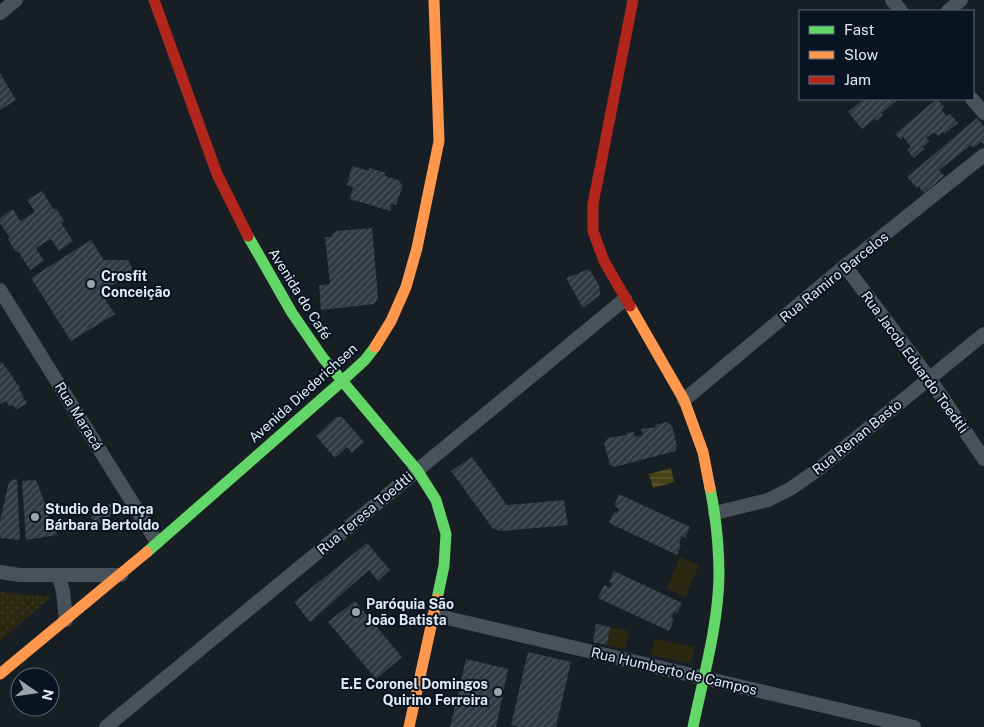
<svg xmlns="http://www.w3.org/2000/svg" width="984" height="727" viewBox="0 0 984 727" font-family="'Public Sans',sans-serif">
	<defs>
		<pattern id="grass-dots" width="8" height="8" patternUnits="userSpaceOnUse" patternTransform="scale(1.25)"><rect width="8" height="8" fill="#2b2812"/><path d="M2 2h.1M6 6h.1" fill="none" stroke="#3f3d29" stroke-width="1.8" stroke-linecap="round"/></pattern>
		<pattern id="water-rules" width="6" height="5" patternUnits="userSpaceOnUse" patternTransform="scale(1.25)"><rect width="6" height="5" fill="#464114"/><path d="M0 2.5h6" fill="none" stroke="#605d37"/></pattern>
		<pattern id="building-hatch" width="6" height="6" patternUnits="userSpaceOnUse" patternTransform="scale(1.25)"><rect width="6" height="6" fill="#303a42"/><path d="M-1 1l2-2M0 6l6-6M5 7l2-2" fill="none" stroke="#4e575e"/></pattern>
	</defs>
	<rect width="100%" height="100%" fill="#171e24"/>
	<path fill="url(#grass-dots)" d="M0,592l51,5 -51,44z"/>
	<path fill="#2b2812" d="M680,557l19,8 -14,32 -18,-9z
		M610,627l19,4 -4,18 -18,-4z
		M655,639l40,8 -3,13 -4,3 -37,-8z"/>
	<path fill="url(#water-rules)" d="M671,468l3,14 -21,6 -4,-14z"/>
	<path fill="url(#building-hatch)" d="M0,73l16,27 -16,10z
		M864,99h35l-18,14 2,2 -7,6 -2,-2 -12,10 -14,-17z
		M937,99l7,8 -3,2 6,7 3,-2 8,9 -14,11 -1,-2 -5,4 -4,-4 -8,6 4,3 -7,6 1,2 -10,9 -7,-8 4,-3 -8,-10 -2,3 -6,-6z
		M977,118l7,9v17l-3,-2 -8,6 -2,-3 -32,25 5,6 -20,17 -5,-6 -2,1 -10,-11z
		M352,166l17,5v-3l17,5 -1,3 16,5 -1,3 3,1 -7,20 -4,-1 -2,7 -40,-12 3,-12 -6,-2z
		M42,191l12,19 2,-2 8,13 -3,2 12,18 -14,10 -8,-12 -15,9 8,13 -14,9 -12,-19 -2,1 -8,-13 2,-1 -10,-15v-5l13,-9 7,12 15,-9 -8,-12z
		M372,228l6,69 -2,5 -2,2 -53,6 -2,-25 11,-1 -5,-47h7v-3l4,-3z
		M91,240l13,20h24l6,12 -34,20 15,22 -44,27 -40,-63z
		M589,269l10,16 1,10 -17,13 -17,-30z
		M2,362l18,26 -1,1 4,6 -1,1 5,7 -11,7 -3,-5 -3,2 -4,-6 -6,3v-41z
		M336,417h6l22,25 -12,11 -5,-6 -12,11 -19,-22z
		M667,422l5,4 5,20 -2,5 -60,16 -5,-2 -6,-22 4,-5 19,-3 -1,-2 8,-1 1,5 8,-2 -2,-6 15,-2 -1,-2z
		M472,457l35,48 57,-5 4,25 -66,6 -9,-2 -42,-58z
		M17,479l3,61 -20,-2v-17l9,-40z
		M36,480l21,55 -31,5 -4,-59z
		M619,494l71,33 -5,11 -3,-2 -3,7 2,1 -4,11 -68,-32 5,-11 3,1 2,-4 -5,-3z
		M116,500l5,9 -25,17 -5,-9z
		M367,543l23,27 -12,11 -9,-11 -59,52 -16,-20z
		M614,571l68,32 -5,10 -3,-1 -3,6 3,1 -5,12 -71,-33 6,-13 6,3 2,-5 -3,-1z
		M355,601l47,56 -26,22 -48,-57z
		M596,624l14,3 -3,18 -14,-3z
		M528,652l43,10 -15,65h-36l-9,-2z
		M466,659l42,10 -12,58h-46z"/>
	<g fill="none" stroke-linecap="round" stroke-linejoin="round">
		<path stroke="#49525a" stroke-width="14" d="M892,0l9,11
			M948,11l13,-11
			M0,13l16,-13
			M972,99l12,14
			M845,266l84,112 55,81
			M0,290l157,252
			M684,400l161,-134 139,-111
			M715,513l53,-13 22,-11 26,-18 168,-137
			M0,572l20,3h101
			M58,575l5,16 3,29
			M434,615l480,112
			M106,727l519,-428"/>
		<path stroke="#63d668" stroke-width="11" d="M248,236l44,77 31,45 94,112 19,30 10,34 -2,32 -7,33
			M147,552l194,-170 24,-22 10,-13
			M693,727c10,-49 25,-100 26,-151 0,-29 -3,-59 -9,-88"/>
		<path stroke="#ff974d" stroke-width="11" d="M630,306l54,94 19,52 7,36
			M375,347l16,-26 15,-34 11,-39 22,-107 -5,-141
			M0,674l147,-122
			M409,727l28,-128"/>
		<path stroke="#b3261e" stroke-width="11" d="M154,0l63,174 31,62
			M630,306l-26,-45 -11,-30v-27l40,-204"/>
	</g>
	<g fill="#9ba3ab" stroke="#081421" stroke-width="2">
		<circle cx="91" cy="284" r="5"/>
		<circle cx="35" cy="517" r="5"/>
		<circle cx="356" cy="612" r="5"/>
		<circle cx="498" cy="692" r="5"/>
	</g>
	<g text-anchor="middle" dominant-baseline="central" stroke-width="4" stroke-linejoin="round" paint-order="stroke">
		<g font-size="14" font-weight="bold" fill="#e2eaf3" stroke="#081421" text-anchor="start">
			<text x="101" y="276">Crosfit<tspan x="101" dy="16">Conceição</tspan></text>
			<text x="45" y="509">Studio de Dança<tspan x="45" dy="16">Bárbara Bertoldo</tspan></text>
			<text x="366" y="604">Paróquia São<tspan x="366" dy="16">João Batista</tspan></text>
			<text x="488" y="684" text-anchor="end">E.E Coronel Domingos<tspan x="488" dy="16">Quirino Ferreira</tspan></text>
		</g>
		<g font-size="14" fill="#e2eaf3" stroke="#081421">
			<text transform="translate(834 277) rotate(-39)">Rua Ramiro Barcelos</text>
			<text transform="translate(300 294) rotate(58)">Avenida do Café</text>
			<text transform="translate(915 362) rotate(54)">Rua Jacob Eduardo Toedtli</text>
			<text transform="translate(303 393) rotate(-42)">Avenida Diederichsen</text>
			<text transform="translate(79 416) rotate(58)">Rua Maracá</text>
			<text transform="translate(857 437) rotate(-39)">Rua Renan Basto</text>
			<text transform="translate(365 513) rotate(-40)">Rua Teresa Toedtli</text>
			<text transform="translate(674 671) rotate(13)">Rua Humberto de Campos</text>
		</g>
	</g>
	<rect x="799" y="10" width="175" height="90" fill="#081421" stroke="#5f6a75"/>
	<rect x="809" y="26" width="25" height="8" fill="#63d668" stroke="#5f6a75"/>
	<text x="844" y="35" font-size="15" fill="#e2eaf3">Fast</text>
	<rect x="809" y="51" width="25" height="8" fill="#ff974d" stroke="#5f6a75"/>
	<text x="844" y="60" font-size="15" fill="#e2eaf3">Slow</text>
	<rect x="809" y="76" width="25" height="8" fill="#b3261e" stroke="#5f6a75"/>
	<text x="844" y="85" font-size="15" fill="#e2eaf3">Jam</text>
	<g transform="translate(35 692) rotate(103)"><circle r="24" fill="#081421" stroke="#5f6a75"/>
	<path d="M0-4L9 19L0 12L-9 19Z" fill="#9ba3ab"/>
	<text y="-8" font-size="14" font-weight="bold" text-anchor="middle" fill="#e2eaf3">N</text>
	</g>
</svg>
